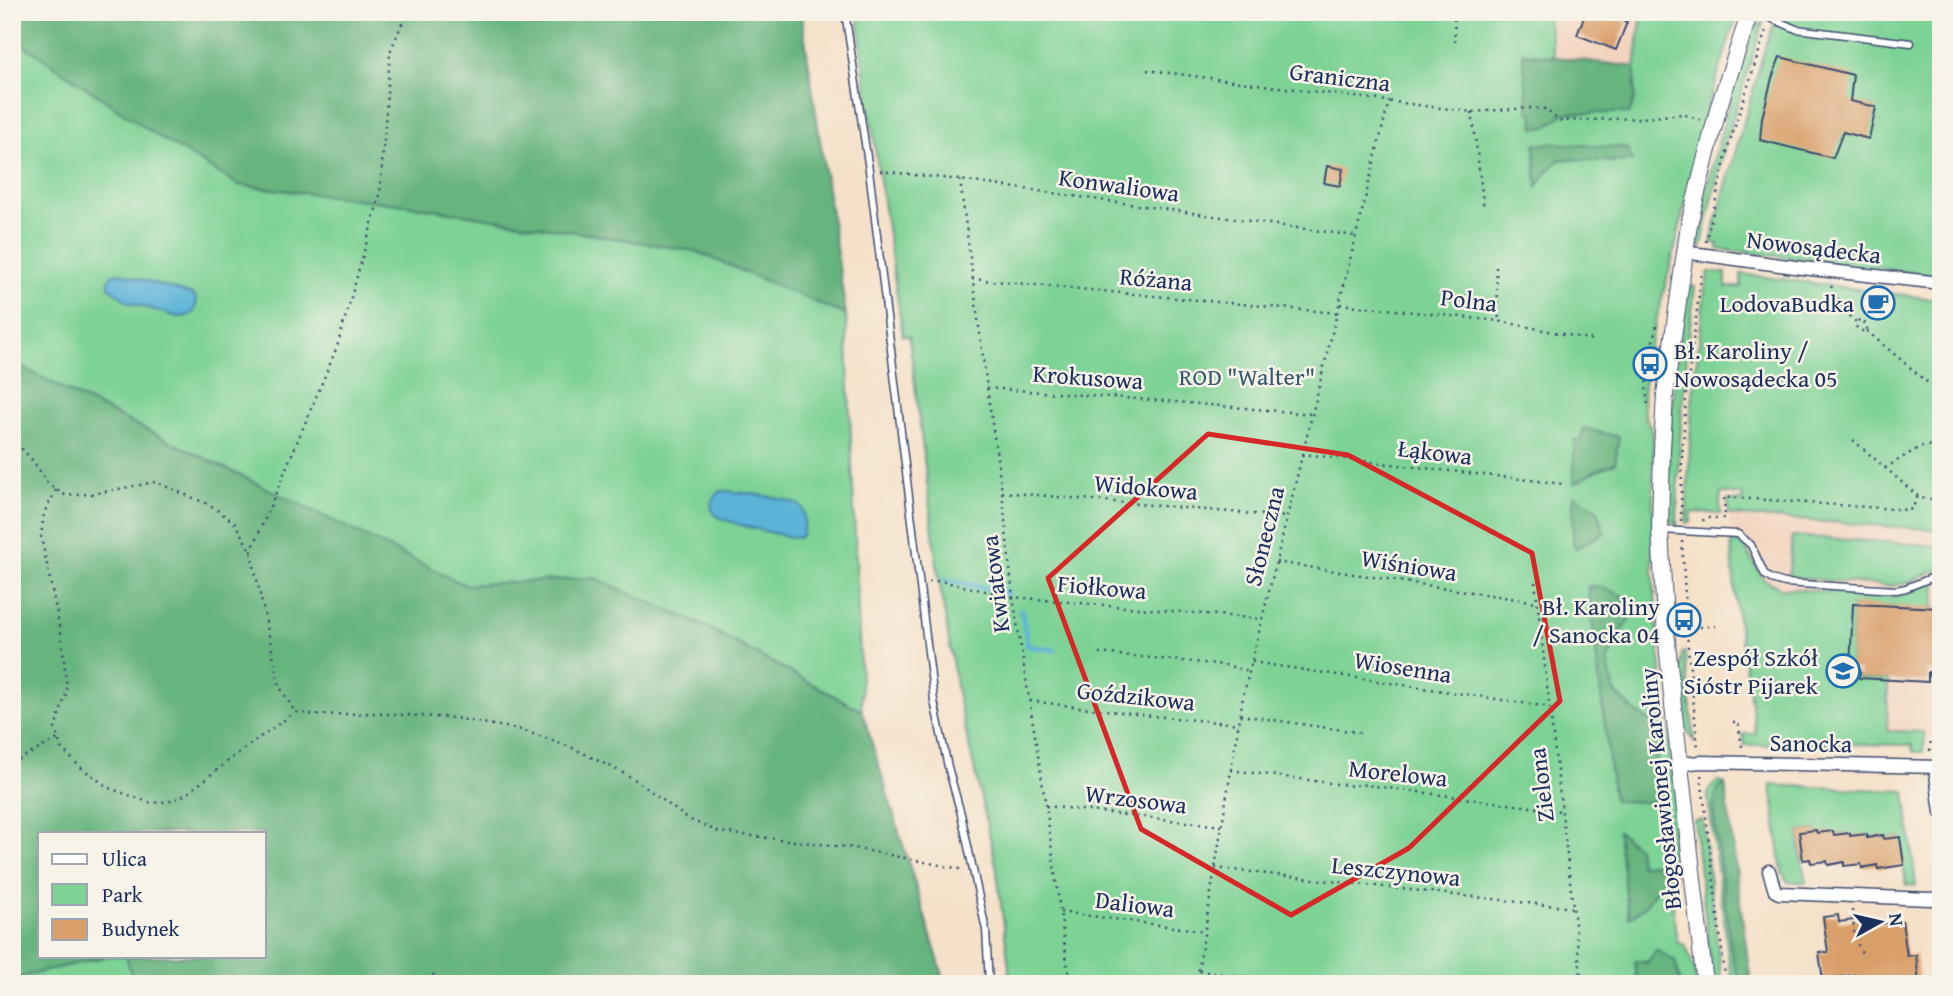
<svg xmlns="http://www.w3.org/2000/svg" width="1953" height="996" viewBox="0 0 1953 996" font-family="'Gentium Book Plus',serif">
	<rect width="100%" height="100%" fill="#f7f3e8"/>
	<filter id="ink" filterUnits="userSpaceOnUse"><feTurbulence type="fractalNoise" baseFrequency=".0143" numOctaves="2"/><feDisplacementMap in="SourceGraphic" scale="14" xChannelSelector="R" yChannelSelector="G"/><feConvolveMatrix kernelMatrix="1 2 1 2 8 2 1 2 1" color-interpolation-filters="sRGB"/></filter>
	<filter id="wash" filterUnits="userSpaceOnUse"><feTurbulence type="fractalNoise" baseFrequency=".00686" numOctaves="4" result="noise"/><feDisplacementMap in="SourceGraphic" scale="28" xChannelSelector="R" yChannelSelector="G"/><feGaussianBlur stdDeviation="1.57" result="paint"/><feColorMatrix in="noise" values="0 0 0 0 0 0 0 0 0 0 0 0 0 0 0 0 0 1.4 0 .05"/><feComposite in="paint" operator="in"/></filter>
	<g filter="url(#wash)">
		<rect width="100%" height="100%" fill="#f5e1c9"/>
		<path fill="#f3d4bf" d="M1550,12h92l-7,55 -78,-10z
			M1729,515l212,15v207l-185,-3 -20,-127z"/>
		<path fill="#7dd295" stroke="#4c807a" stroke-width="2" fill-rule="evenodd" d="M858,12h689l7,45 -31,-4 6,59h4l1,16 12,-1 19,-14h64l6,-15v-31l7,-55h96l-32,100 -32,140 -25,96 -2,12h-5l-1,17 4,2c-4,19 -3,36 8,53v140l9,109 15,129 -5,3 2,50 -34,2 -22,-33 11,86 16,-12 10,-15 19,-10c-2,22 -1,41 4,62l7,2 10,25 1,14h-15l-6,-23h-40l3,23h-630l1,-17 -13,-103 -38,-167 -20,-124 -29,-237h-6l-41,-277zM1535,145l83,17 -25,-2 -33,-1 -16,16 -7,11zM1574,440h7l34,23 -20,8 -21,13zM1573,495l31,38 -27,15 -4,-4zM1588,587l29,55 -10,18 7,31 21,21 20,12 -41,76z
			M1779,12h162v264l-223,-27v-6h-7l8,-33 47,-166z
			M1763,23l-37,117 -25,108 -4,-3 -2,-5c15,-73 35,-143 59,-213z
			M12,37l144,98 83,50 168,20 289,46 150,64 16,396 -152,-82 -115,-51 -130,7 -382,-186 -71,-37z
			M1709,272l17,1v14h15v-13l200,26v230l-212,-15 -1,-15 14,1 1,-6 -22,-2 -1,10 1,11 -29,-2 -1,10 -5,1 6,-121 13,-113z
			M1687,287h8c-11,80 -17,158 -18,239l-8,-7c-4,-75 7,-158 18,-232z
			M1792,536l149,10v25h-8l-23,11 -18,4 -103,-9z
			M1731,540l12,4 20,35 17,9 112,8 16,-3 28,-12 -2,27 -81,-3 -3,64 9,9 29,2 -1,51 36,1 2,5 -2,15h-10l-1,-7 -136,-2 -8,2h-23l-2,-11h13l-20,-127z
			M1685,652l9,89c-20,-23 -13,-60 -12,-88z
			M1718,781l7,3 -8,6 -4,20 18,139 10,35h-9l-24,-186 1,-8z
			M1771,785l134,6 11,95 -10,-1 -6,-48 -16,2 -1,-3 -16,2 -1,-4 -16,2 -1,-3 -15,2 -17,-2 -1,-3 -17,2 1,18 6,32h-18l-6,-10z
			M1702,819l20,165h-9l-19,-164z
			M107,956h19l10,28h-124v-5z"/>
		<path fill="#66b47e" stroke="#40726e" stroke-width="2" d="M12,12h789l45,303 -151,-64 -288,-46 -168,-20 -83,-50 -144,-98z
			M1523,53l112,14v31l-6,15h-64l-19,14 -12,1 -1,-15h-4z
			M1551,143l76,5 6,13c-24,2 -49,-2 -73,-2l-16,16 -7,12 -2,-42z
			M12,362l71,37 382,186 130,-7 115,51 152,82 82,268v5h-810l-8,-28h138v-123h-224v123h67l-95,23z
			M1583,428l36,9 -4,26 -20,8 -21,13v-44h7z
			M1573,495l25,15 6,23 -28,15 -3,-4z
			M1588,586l13,1 22,9 10,16 -26,48 7,31 21,21 20,12 4,71 -9,7 -36,-1z
			M1725,784l26,200 -12,-1 -8,-34 -18,-139 4,-20z
			M1618,831l20,17 2,17 34,-2v18l-19,10 -10,15 -16,12z
			M1656,950l19,11 6,23h-43l-3,-23 12,2z"/>
		<path fill="#5bb3d8" stroke="#3b719b" stroke-width="2" d="M120,273l74,22 3,6 -3,11 -7,4 -9,1 -50,-15 -19,-15v-8l4,-5z
			M721,491c12,0 76,7 81,17 4,7 2,20 0,27l-4,3c-14,-2 -73,-15 -82,-23 -9,-8 -2,-19 5,-24z"/>
		<g fill="none" stroke-linecap="round" stroke-linejoin="round">
			<path stroke="#5bb3d8" stroke-width="4.5" d="M943,579l65,14
				M1021,610l7,36 27,4"/>
		</g>
		<g id="blocks">
			<path fill="#d99f6a" d="M1586,12h15l26,10 -11,28 -39,-15z
				M1780,57l73,18 -3,26 26,6 -7,32 -26,-7 -10,26 -73,-18 2,-22 10,-40z
				M1327,166l16,3 -3,17 -16,-3z
				M1853,604l88,4v65l-13,-1v10l-69,-4 1,-8 -10,-1z
				M1816,830l1,3 16,-2 1,4 16,-2v3l17,-2v4l16,-3 1,4 16,-2 4,28 -26,4 -1,-4 -15,3 -1,-4 -17,2v-4l-16,3 -1,-4 -16,2 -1,-4 -7,1 -4,-28z
				M1838,915l1,7 31,-4 1,7 31,-4 5,35 9,-1 3,29h-32l-1,-6 -31,4 -1,-7 -31,5 -4,-27 9,-1 -5,-35z"/>
		</g>
	</g>
	<g filter="url(#ink)">
		<use href="#blocks" fill-opacity="0" stroke="#3c4a6e" stroke-width="2"/>
		<g fill="none" stroke-linecap="round" stroke-linejoin="round">
			<defs>
				<path id="service" d="M845,12l24,158 65,531 14,66 13,47 25,116 3,54
					M1757,12l39,17 115,14
					M1660,530l78,4 13,11 14,30 6,4 14,4 111,7 10,-2 35,-14"/>
				<path id="minor" d="M1684,252l118,16 139,15
					M1680,764l20,-2 241,5
					M1935,767l6,45
					M1769,871l6,20 4,2 151,6 11,-1"/>
				<path id="tertiary" d="M1705,984l-33,-288 -7,-76 -5,-90 2,-81 3,-55 24,-170 30,-118 31,-94"/>
			</defs>
			<use href="#service" stroke="#3c4a6e" stroke-width="9"/>
			<use href="#minor" stroke="#3c4a6e" stroke-width="15"/>
			<use href="#tertiary" stroke="#3c4a6e" stroke-width="18"/>
			<path stroke="#3c4a6e" stroke-width="2.5" stroke-dasharray="2 5" stroke-linecap="butt" d="M1454,12l1,31
				M1147,70l325,42 56,-4 17,1 14,12 82,-3 42,-4 17,6
				M1472,112l12,97
				M880,171l80,9 395,56
				M960,180l27,208 15,104 11,105 33,209 24,178
				M1706,242l22,-94 39,-121
				M1496,267l3,54
				M972,279l365,34
				M1831,286l15,27 9,8v5l6,5h6v-6l-6,-5 -6,1
				M1340,304l159,17 94,19
				M1867,331l74,63
				M987,388l178,13 147,13
				M1648,404c-5,-22 3,-57 9,-79
				M12,438l21,23 16,24 16,10 28,-1 62,-12 55,23 25,18 16,29 29,135 15,25 22,3 54,-2 83,5 68,12 51,18 60,30 55,41 31,13 135,16 106,21
				M1853,440l67,58 21,2
				M1302,454l262,30
				M1885,468l35,-21 21,-3
				M56,490l-12,23 -3,23 21,103 5,52 -12,37 6,20 18,18 30,22 42,15 21,-2 16,-8 54,-43 52,-37
				M1002,492l285,25
				M1681,521l1,-60 4,-65 16,-126
				M1703,521l1,-3h21l-1,-21 185,13 3,-1 6,-13
				M1682,541l6,107 10,100
				M251,552l86,-205 43,-152 10,-143 17,-40
				M1276,562l260,40
				M929,582l11,-1 73,16 249,22
				M1535,582l47,402
				M1686,628l31,-2
				M1099,653l126,12 24,6
				M1252,662l297,45
				M1030,701l123,15 86,8
				M1240,715l122,18
				M1733,722h5l4,25
				M1930,751l1,-14
				M12,763l46,-24
				M1231,770l122,16 6,-2 202,27
				M1701,775l25,209
				M1046,806l176,20
				M1215,868l358,40
				M1852,910l3,29 7,14
				M1060,912l145,19
				M1199,971l104,13
				M433,974l6,10
				M1196,984l47,-287 146,-596"/>
			<use href="#service" stroke="#fff" stroke-width="6"/>
			<use href="#minor" stroke="#fff" stroke-width="12"/>
			<use href="#tertiary" stroke="#fff" stroke-width="16"/>
		</g>
	</g>
	<path fill="none" stroke="#d62828" stroke-width="5" stroke-linejoin="round" d="M1208,434l140,21 184,98 28,148 -151,147 -118,67 -150,-86 -93,-251z"/>
	<defs>
		<symbol id="cafe-ring" viewBox="-11 -11 22 22"><circle r="9.5" fill="#f7f3e8" stroke="#1f6fb2" stroke-width="1.5"/><path d="M-5.5-4.5H6V0H3Q3 3.5 0 3.5H-2.5Q-5.5 3.5-5.5 0ZM3-3.2v2h1.7v-2ZM-6 4.5H4V6H-6Z" fill="#1f6fb2"/></symbol>
		<symbol id="bus-ring" viewBox="-11 -11 22 22"><circle r="9.5" fill="#f7f3e8" stroke="#1f6fb2" stroke-width="1.5"/><path d="M-5-6H5V4H4V6H2V4H-2V6H-4V4H-5ZM-3.5-4V0h7V-4ZM-3.5 1.2v1.5H-2V1.2ZM2 1.2v1.5H3.5V1.2Z" fill="#1f6fb2"/></symbol>
		<symbol id="school-ring" viewBox="-11 -11 22 22"><circle r="9.5" fill="#f7f3e8" stroke="#1f6fb2" stroke-width="1.5"/><path d="M0-5L7-2L0 1L-7-2ZM-4 1L0 2.5L4 1V4Q0 6-4 4Z" fill="#1f6fb2"/></symbol>
	</defs>
	<g fill-rule="evenodd">
		<use href="#cafe-ring" x="1859" y="284" width="38" height="38"/>
		<use href="#bus-ring" x="1631" y="345" width="38" height="38"/>
		<use href="#bus-ring" x="1665" y="601" width="38" height="38"/>
		<use href="#school-ring" x="1824" y="652" width="38" height="38"/>
	</g>
	<g text-anchor="middle" dominant-baseline="central" stroke-width="5" stroke-linejoin="round" paint-order="stroke">
		<g font-size="24" fill="#1b2f5e" stroke="#f7f3e8">
			<text transform="translate(1340 77) rotate(7)">Graniczna</text>
			<text transform="translate(1119 185) rotate(8)">Konwaliowa</text>
			<text transform="translate(1814 247) rotate(7)">Nowosądecka</text>
			<text transform="translate(1156 279) rotate(5)">Różana</text>
			<text transform="translate(1469 300) rotate(7)">Polna</text>
			<text transform="translate(1088 377) rotate(4)">Krokusowa</text>
			<text transform="translate(1435 452) rotate(7)">Łąkowa</text>
			<text transform="translate(1146 487) rotate(5)">Widokowa</text>
			<text transform="translate(1264 536) rotate(-76)">Słoneczna</text>
			<text transform="translate(1409 565) rotate(9)">Wiśniowa</text>
			<text transform="translate(995 584) rotate(-97)">Kwiatowa</text>
			<text transform="translate(1102 587) rotate(5)">Fiołkowa</text>
			<text transform="translate(1403 667) rotate(9)">Wiosenna</text>
			<text transform="translate(1136 696) rotate(6)">Goździkowa</text>
			<text transform="translate(1811 743) rotate(1)">Sanocka</text>
			<text transform="translate(1398 773) rotate(6)">Morelowa</text>
			<text transform="translate(1541 785) rotate(-97)">Zielona</text>
			<text transform="translate(1660 789) rotate(-96)">Błogosławionej Karoliny</text>
			<text transform="translate(1136 799) rotate(7)">Wrzosowa</text>
			<text transform="translate(1396 871) rotate(6)">Leszczynowa</text>
			<text transform="translate(1135 904) rotate(7)">Daliowa</text>
		</g>
		<g font-size="24" fill="#1b2f5e" stroke="#f7f3e8" text-anchor="end">
			<text x="1854" y="303">LodovaBudka</text>
			<text x="1674" y="350" text-anchor="start">Bł. Karoliny /<tspan x="1674" dy="28">Nowosądecka 05</tspan></text>
			<text x="1660" y="606">Bł. Karoliny<tspan x="1660" dy="28">/ Sanocka 04</tspan></text>
			<text x="1818" y="657">Zespół Szkół<tspan x="1818" dy="28">Sióstr Pijarek</tspan></text>
		</g>
		<g font-size="24" fill="#34586c" stroke="#f7f3e8">
			<text x="1247" y="376">ROD "Walter"</text>
		</g>
	</g>
	<rect width="1953" height="996" fill="none" stroke="#f7f3e8" stroke-width="42"/>
	<rect x="38" y="832" width="228" height="126" fill="#f7f3e8" stroke="#9fa5b1" stroke-width="2"/>
	<rect x="52" y="854" width="35" height="10" fill="#ffffff" stroke="#9fa5b1" stroke-width="2"/>
	<text x="102" y="866" font-size="21" fill="#1b2f5e">Ulica</text>
	<rect x="52" y="884" width="35" height="21" fill="#7dd295" stroke="#9fa5b1" stroke-width="2"/>
	<text x="102" y="902" font-size="21" fill="#1b2f5e">Park</text>
	<rect x="52" y="919" width="35" height="21" fill="#d99f6a" stroke="#9fa5b1" stroke-width="2"/>
	<text x="102" y="936" font-size="21" fill="#1b2f5e">Budynek</text>
	<g transform="translate(1880 922) rotate(82)" stroke="#f7f3e8" stroke-width="5" paint-order="stroke">
	<path d="M0-5L12 26L0 18L-12 26Z" fill="#1b2f5e"/>
	<text y="-10" font-size="19" font-weight="bold" text-anchor="middle" fill="#1b2f5e">N</text>
	</g>
</svg>
